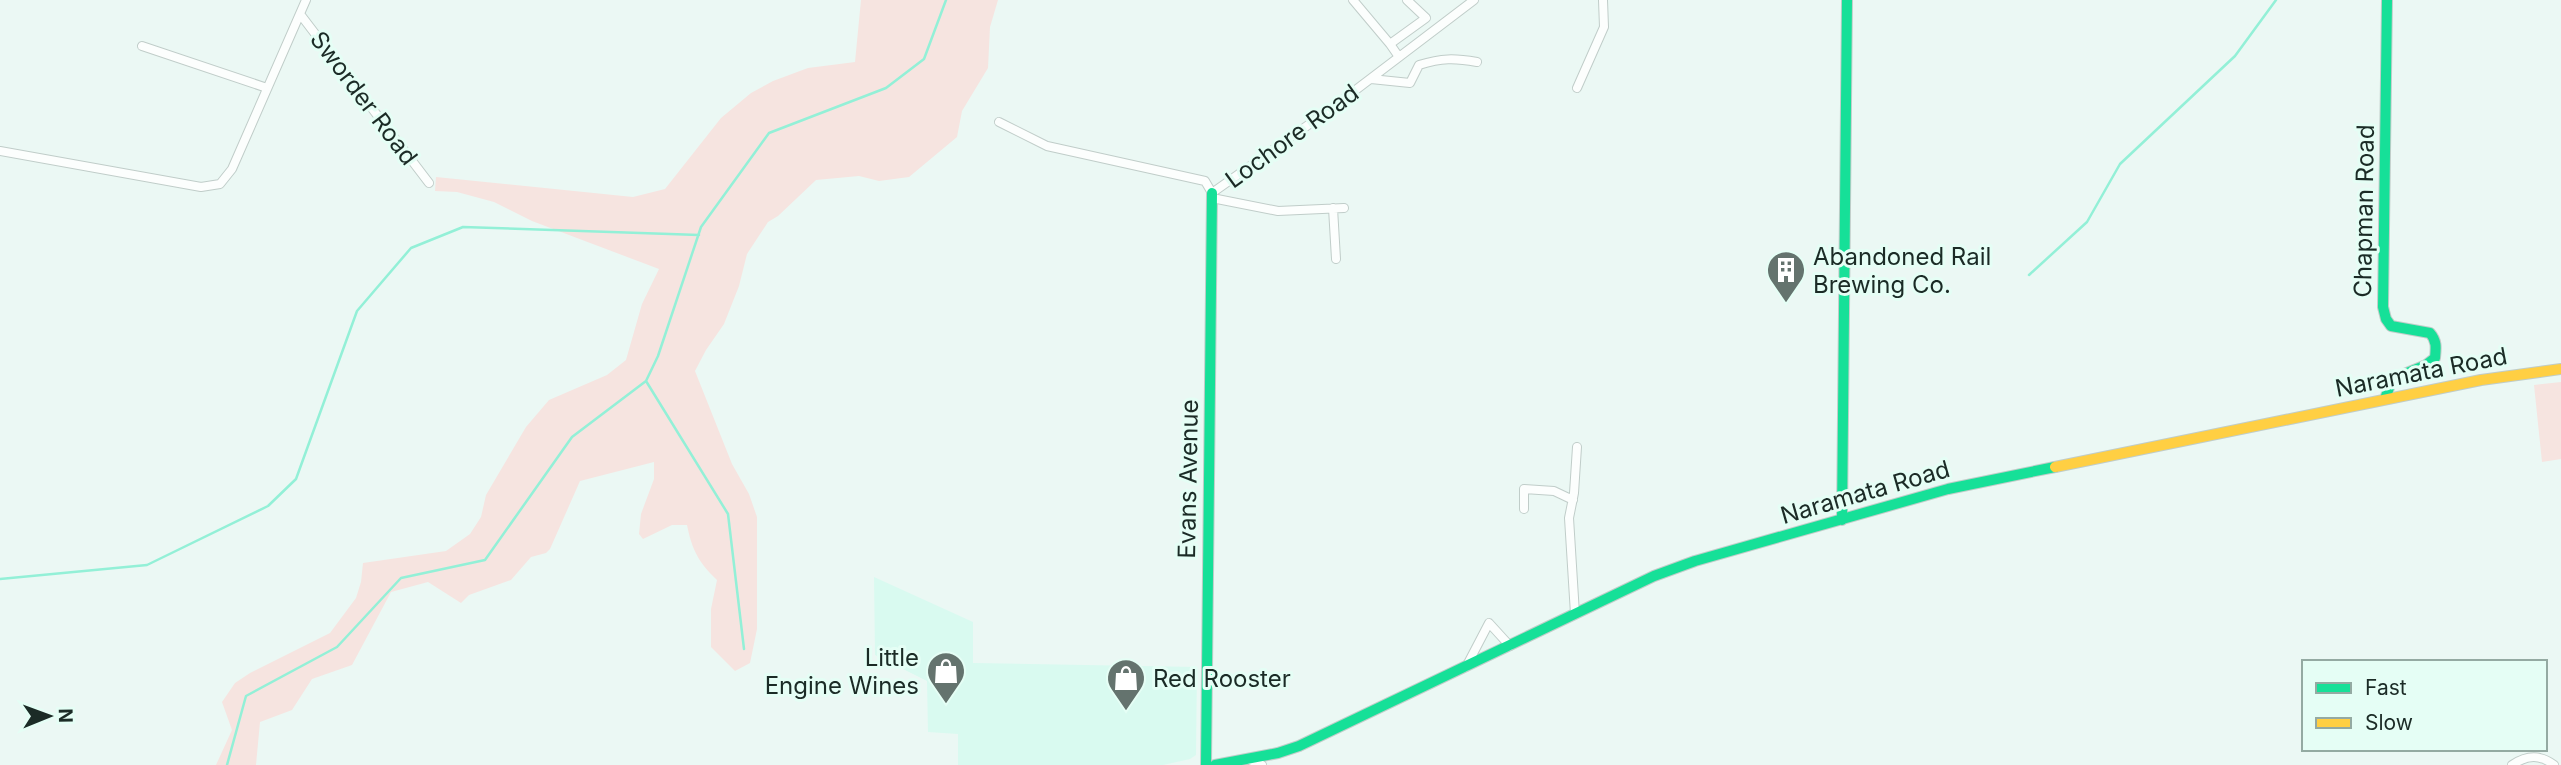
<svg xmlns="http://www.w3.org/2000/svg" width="2561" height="765" viewBox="0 0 2561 765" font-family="Inter,sans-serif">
	<rect width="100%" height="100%" fill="#ebf8f4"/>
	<path fill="#d9faf0" d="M874,577l99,45v41l224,4 -1,88 -6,4 -27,6h-205v-31l-30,-2 -1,-51 -52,-26z"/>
	<path fill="#f6e4e0" d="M861,0h137l-8,27 -2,41 -26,43 -5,26 -48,40 -30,4 -20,-5 -43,4 -38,36 -10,6 -21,32 -8,32 -15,38 -18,26 -11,21 37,93 17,30 8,23v112l-7,34 -15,8 -24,-24v-38l6,-29c-18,-17 -25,-30 -30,-55h-15l-29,14 -4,-5 2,-20 13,-35v-17l-74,19 -30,68 -4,4 -15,4 -20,23 -42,15 -8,8 -33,-21 -37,10 -39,73 -40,14 -20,31 -32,12 -4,43h-40l16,-35 -10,-28 13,-19 15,-10 80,-40 26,-35 5,-16 2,-19 83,-12 24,-17 11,-17 5,-22 40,-68 23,-27 58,-25 19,-15 16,-56 17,-35 -127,-48 -38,-19 -37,-10 -22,-1 1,-14 197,20 32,-8 56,-71 30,-25 22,-12 35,-13 47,-6z
		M2561,382v77l-19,3 -8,-77z"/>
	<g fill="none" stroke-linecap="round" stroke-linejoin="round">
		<path stroke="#93f0d7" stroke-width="2.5" d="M2029,275l58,-53 33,-58 115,-108 41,-56
			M646,381l82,133 16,135
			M0,579l147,-14 121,-59 28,-27 61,-168 54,-63 52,-21 236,8
			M227,765l19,-69 91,-49 64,-69 84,-18 87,-123 74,-56 12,-25 43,-129 68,-94 117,-45 38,-29 22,-59"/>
		<defs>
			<path id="street" d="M1353,0l37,44
				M300,14l129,169
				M142,46l125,42
				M1399,57l-9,-13 36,-26 -19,-18
				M1371,79l39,4 9,-18c23,-7 35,-7 58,-3
				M1577,88l27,-61 -1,-27
				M999,122l48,24 158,35 7,12 116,-82 146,-111
				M0,151l201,36 19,-3 12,-15 74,-169
				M1212,198l66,13 66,-3
				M1333,208l3,51
				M1524,509v-20l30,2 19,9
				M1575,614l-6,-96 5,-25 3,-46
				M1466,667l23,-44 21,23
				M1247,759l15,6
				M2512,765c15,-10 28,-11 42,0"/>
			<path id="fast" d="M2385,399l7,-20 34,-14 9,-7c1,-10 2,-17 -5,-25l-39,-7 -5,-7 -3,-12 4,-307
				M1842,520l5,-520
				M1206,765l6,-572
				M1215,765l63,-12 21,-7 355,-170 41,-15 253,-72 107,-22"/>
			<path id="slow" d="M2055,467l426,-87 80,-11"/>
		</defs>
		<use href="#street" stroke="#c0cdc9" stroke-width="10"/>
		<use href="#fast" stroke="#c0cdc9" stroke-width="12"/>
		<use href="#slow" stroke="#c0cdc9" stroke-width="12"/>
		<use href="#street" stroke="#fcfefd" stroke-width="8"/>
		<use href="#fast" stroke="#16e098" stroke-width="10"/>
		<use href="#slow" stroke="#ffcf43" stroke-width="10"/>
	</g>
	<defs>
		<symbol id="building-pin" viewBox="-11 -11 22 30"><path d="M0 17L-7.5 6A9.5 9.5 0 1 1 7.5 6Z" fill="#64736e" stroke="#e5fef5"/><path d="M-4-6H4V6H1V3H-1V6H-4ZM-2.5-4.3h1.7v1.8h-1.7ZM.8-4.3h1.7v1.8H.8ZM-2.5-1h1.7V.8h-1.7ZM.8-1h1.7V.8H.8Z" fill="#fff"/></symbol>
		<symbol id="shop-pin" viewBox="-11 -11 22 30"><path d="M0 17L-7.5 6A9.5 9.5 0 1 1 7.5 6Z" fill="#64736e" stroke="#e5fef5"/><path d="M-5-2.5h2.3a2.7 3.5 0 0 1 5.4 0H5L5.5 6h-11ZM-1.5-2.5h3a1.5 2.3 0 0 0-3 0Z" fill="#fff"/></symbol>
	</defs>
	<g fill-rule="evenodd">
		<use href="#building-pin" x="1764" y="248" width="44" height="60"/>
		<use href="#shop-pin" x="924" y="649" width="44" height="60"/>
		<use href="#shop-pin" x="1104" y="656" width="44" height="60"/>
	</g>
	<g text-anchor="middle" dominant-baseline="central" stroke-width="6" stroke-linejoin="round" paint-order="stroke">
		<g font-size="24" fill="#1b2b26" stroke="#e5fef5">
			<text transform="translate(364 98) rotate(53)">Sworder Road</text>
			<text transform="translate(1292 136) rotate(-36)">Lochore Road</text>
			<text transform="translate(2364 211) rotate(-89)">Chapman Road</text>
			<text transform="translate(2421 372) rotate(-11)">Naramata Road</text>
			<text transform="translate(1188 479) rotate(-89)">Evans Avenue</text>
			<text transform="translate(1865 492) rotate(-16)">Naramata Road</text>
		</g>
		<g font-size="24" fill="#1b2b26" stroke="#e5fef5" text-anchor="start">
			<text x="1813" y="256">Abandoned Rail<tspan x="1813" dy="28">Brewing Co.</tspan></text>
			<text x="919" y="657" text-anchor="end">Little<tspan x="919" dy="28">Engine Wines</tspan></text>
			<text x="1153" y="678">Red Rooster</text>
		</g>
	</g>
	<rect x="2302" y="660" width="245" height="91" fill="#e5fef5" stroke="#94aaa2" stroke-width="2"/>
	<rect x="2316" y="683" width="35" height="10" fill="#16e098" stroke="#94aaa2" stroke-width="2"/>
	<text x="2365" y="695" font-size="21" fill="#1b2b26">Fast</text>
	<rect x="2316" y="718" width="35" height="10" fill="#ffcf43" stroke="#94aaa2" stroke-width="2"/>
	<text x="2365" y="730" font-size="21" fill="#1b2b26">Slow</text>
	<g transform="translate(49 716) rotate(89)" stroke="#e5fef5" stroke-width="5" paint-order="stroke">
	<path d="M0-5L12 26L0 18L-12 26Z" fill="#1b2b26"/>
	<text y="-10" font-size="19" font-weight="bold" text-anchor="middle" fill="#1b2b26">N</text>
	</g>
</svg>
